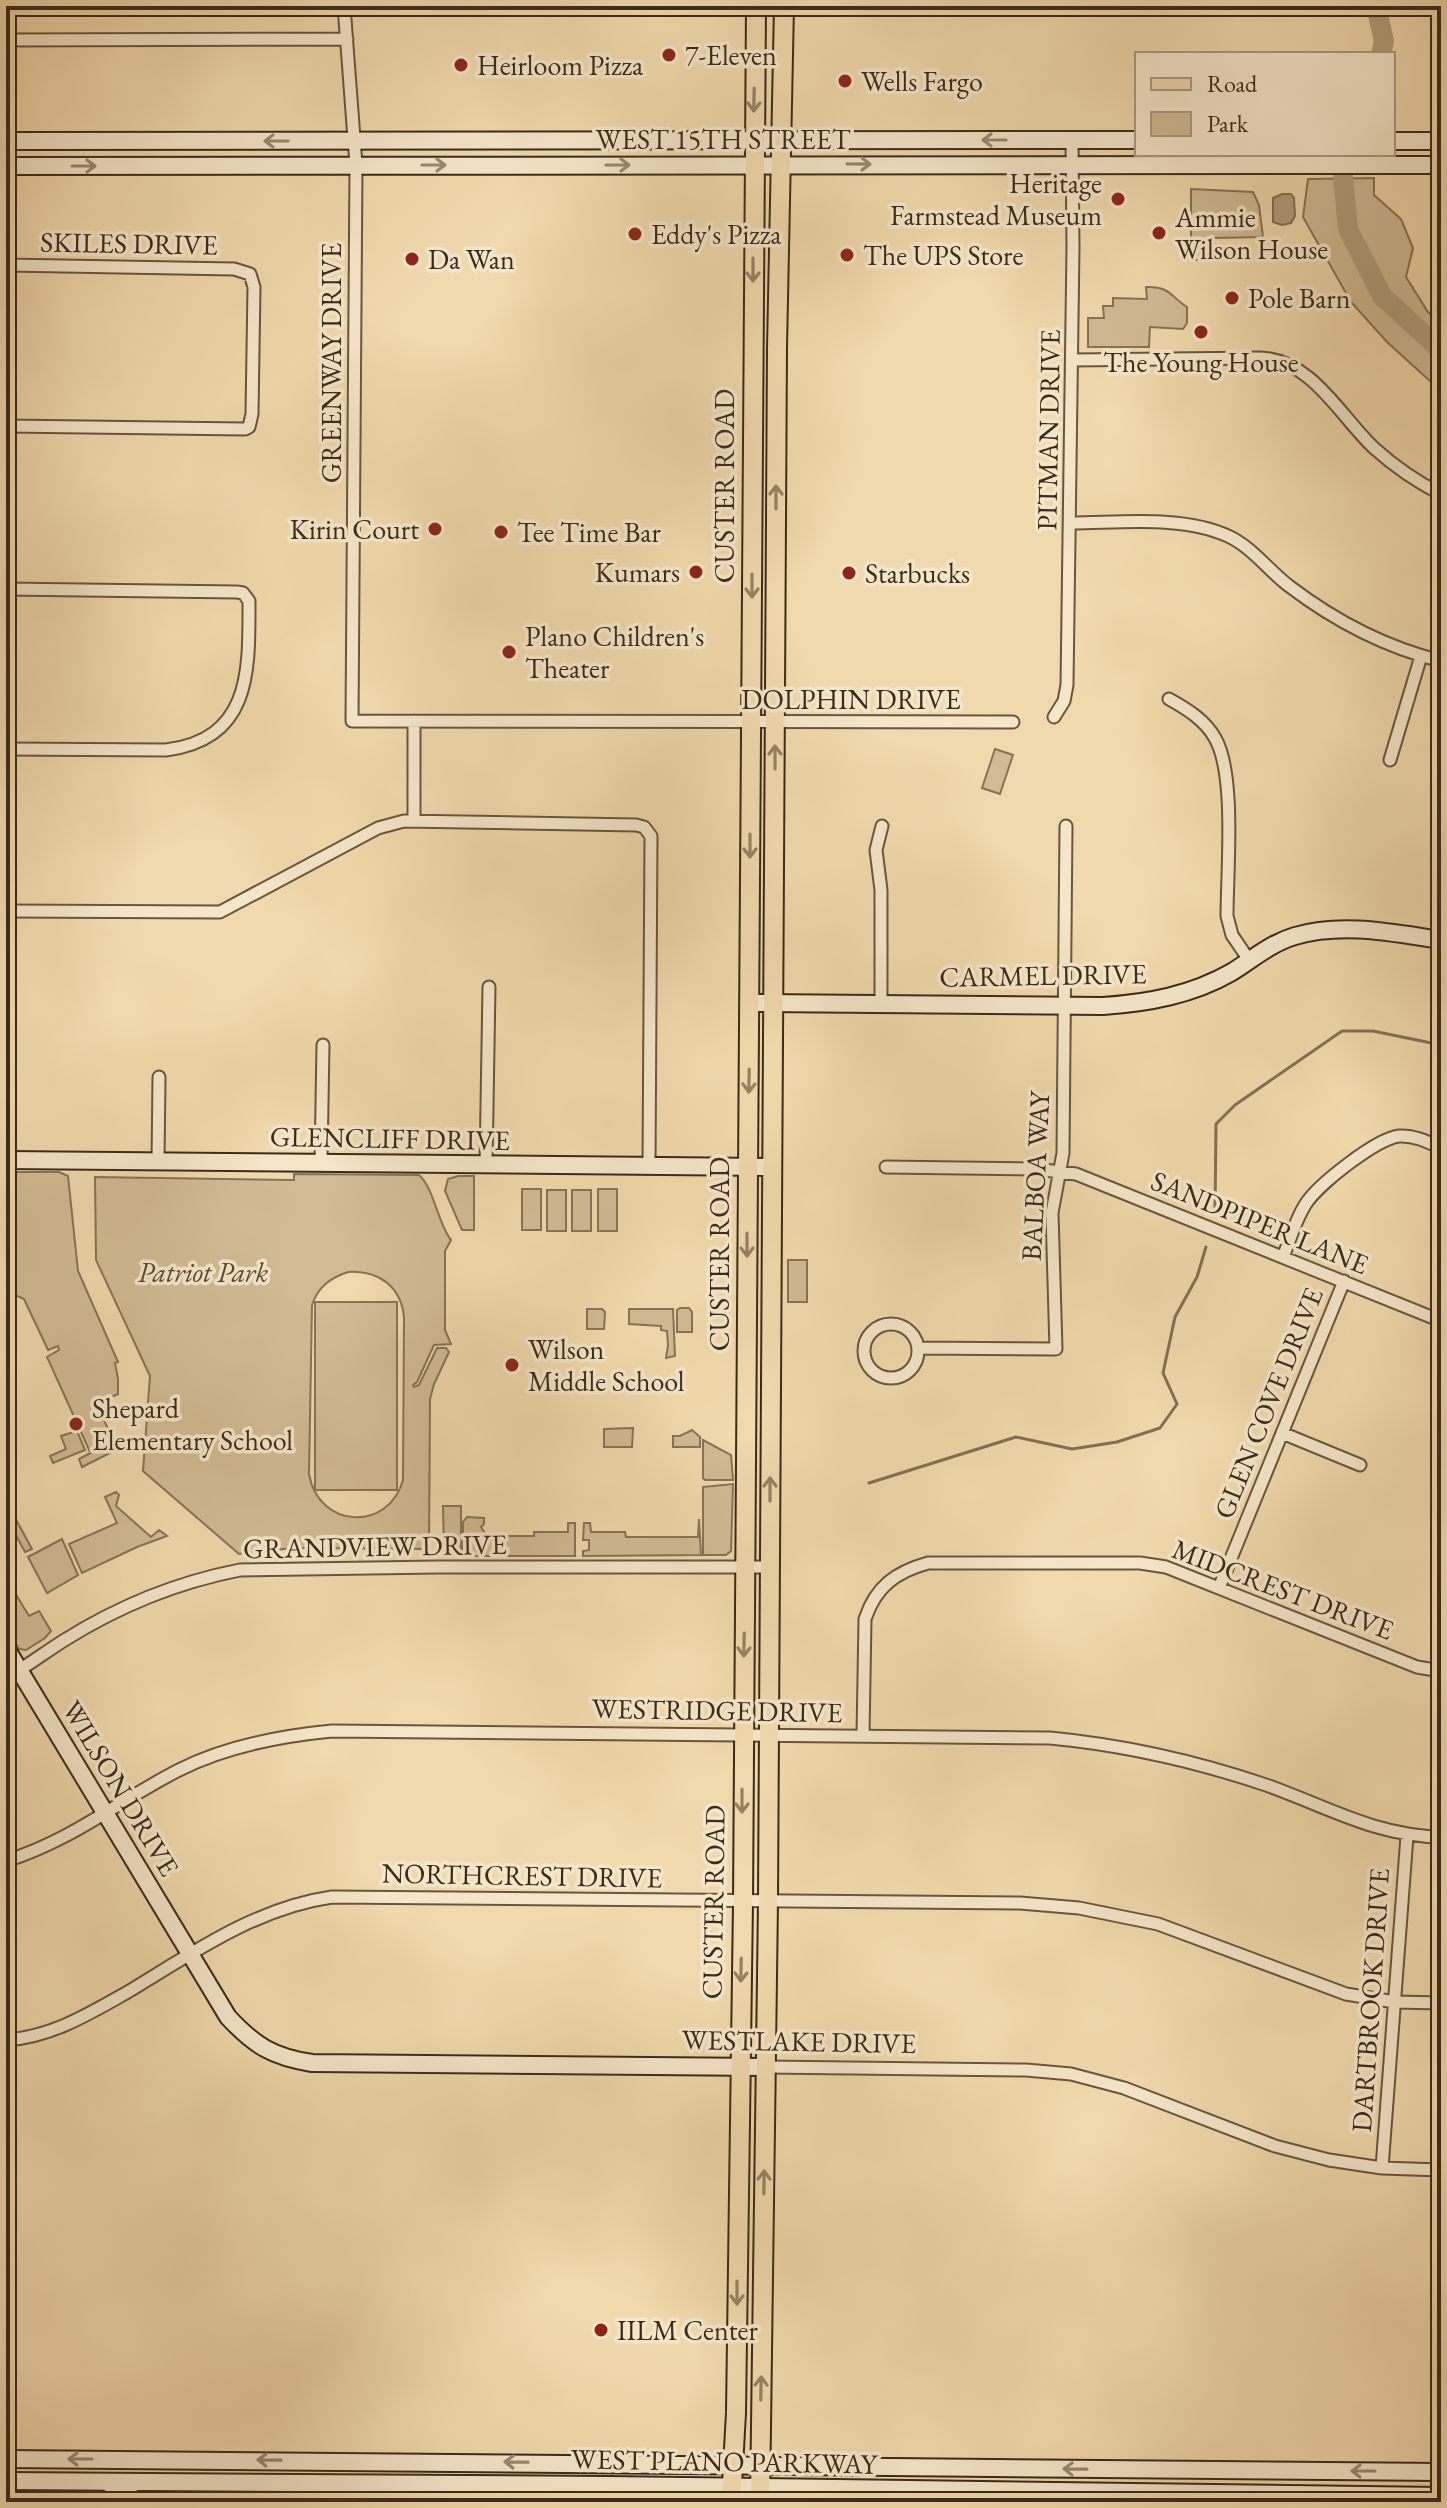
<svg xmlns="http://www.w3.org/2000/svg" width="1447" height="2508" viewBox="0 0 1447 2508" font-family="'EB Garamond',serif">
	<rect width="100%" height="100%" fill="#f0d9ac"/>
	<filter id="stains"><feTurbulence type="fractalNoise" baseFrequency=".0025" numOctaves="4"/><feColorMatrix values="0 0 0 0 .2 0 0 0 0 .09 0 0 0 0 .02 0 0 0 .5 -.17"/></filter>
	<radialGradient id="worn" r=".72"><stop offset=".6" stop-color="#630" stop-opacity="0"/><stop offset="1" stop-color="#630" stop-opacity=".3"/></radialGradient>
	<path fill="#d1bb93" stroke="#867356" stroke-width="2" fill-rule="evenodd" d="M1374,178v17l27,24 12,29 -7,29 22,35 13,12v67l-54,-49 -36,-40 -48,-85 5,-38z
		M1191,189l62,3 6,13 4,32 -49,1 -1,22h-22z
		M1146,287c24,-1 25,10 41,20v16l-4,6 -33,-2 -1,20h-61v-29h16l-1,-12h10v-8l34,1z
		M995,749l18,6 -13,39 -18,-6z
		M6,1172h53l9,4 10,95 40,91 -3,1 3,16v15l-22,10 18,37 3,-1 -1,10 -34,17 -3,-8 19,-10 -8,3 -43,-95 12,-7 -1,-4 -10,4 -24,-51 -18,-8z
		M294,1174l125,1c15,13 19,49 32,65l-6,11v79l6,14 -17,1 -17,37 -4,3 1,2 5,-2 18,-37h9l3,4 -15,32 -4,15 -1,150 -136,-1 -54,6 -96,-83 7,-95 -54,-116 -1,-83 199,3zM348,1272c30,-2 53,14 56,45l-1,163c-15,53 -85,48 -94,-6l3,-169c6,-18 18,-27 36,-33z
		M458,1176h16v54h-12l-17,-39 3,-12z
		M522,1189h19v41h-19z
		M617,1189v42h-19v-42z
		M547,1190h19v41h-19z
		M572,1190h19v41h-19z
		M788,1260h19v42h-19z
		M315,1302h82v188h-82z
		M680,1308h9l3,4v20h-15v-22z
		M587,1309h15l3,3 -1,17h-17z
		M629,1309h44l2,47 -9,2 2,-13 -1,-14 -6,-1v-4l-32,-2z
		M633,1428l-1,19h-28v-18z
		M692,1430l8,7v10h-27v-11h7z
		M77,1431l8,19 -32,13 -3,-7 16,-7 -5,-13z
		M703,1440l28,15 2,25h-28l-2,-2z
		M733,1484l-2,67 -5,4h-23v-68z
		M116,1492l3,3 -3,11 35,31 8,-7 8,6 -30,11 -55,26 -13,-29 48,-21 -12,-26z
		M6,1501l26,48 -7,3 -19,-35z
		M443,1506h18v50l-15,-4 -2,-4z
		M467,1517l17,1v6l-3,3 8,12 4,-3h41v-4h34v-9h7v33h-112v-34z
		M699,1519l2,36 -118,1v-5l6,-1v-10h-6l1,-17h6l1,9h34l1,5h72z
		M62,1539l16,36 -31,18 -19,-36z
		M6,1578l23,38 10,-5 12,20 -6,7 -19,12 -7,-1 -13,-22z"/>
	<path fill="#b29e7a" stroke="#827054" stroke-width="2" d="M1282,194h9l3,4 1,18 -4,7 -9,2 -9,-3v-24z"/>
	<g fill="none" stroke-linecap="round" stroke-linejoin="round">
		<path stroke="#827054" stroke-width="3" d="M1215,1212l1,-88 19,-19 107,-74h31l68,14
			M869,1483l147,-46 56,12 45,-7 43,-14 17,-24 -14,-31 12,-56 22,-40 9,-30"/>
		<path stroke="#b29e7a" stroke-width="20" d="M1376,6l8,35 -3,13
			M1343,177l5,52 34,67 59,54"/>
		<defs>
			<path id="street" d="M344,6l12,159 -4,556 661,1
				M6,40l341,-1
				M6,265l228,4 16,5 4,13 -2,127 -3,13 -4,2 -239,-3
				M1072,360l189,-2c51,2 79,58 113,90 20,18 43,34 67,46
				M1071,523c48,0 112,-8 157,13 24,11 40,34 61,50 46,35 95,61 152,75
				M6,589l231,3 6,1 6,8c0,69 3,138 -83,149l-160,-1
				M1169,699c18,10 36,21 46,39 21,36 12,133 12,178l5,19 17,25
				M1054,717l10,-16 3,-16 6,-438 -1,-107
				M1390,760l31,-104
				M414,820v-99
				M6,911l214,1 158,-84 26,-7 232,4 8,2 7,9 -2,331
				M881,1003v-113l-5,-40 6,-24
				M158,1162l1,-85
				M321,1163l2,-118
				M486,1165l3,-178
				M886,1167l150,2 40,5 365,147
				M1283,1257c7,-17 12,-36 22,-52 12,-20 71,-66 94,-69 15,-1 29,6 42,12
				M864 1351a27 27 0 1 1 54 0a27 27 0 1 1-54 0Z
				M918,1348l138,1 -4,-136 11,-60 3,-327
				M1282,1433l78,32
				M1219,1588l125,-307
				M6,1678c20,-11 38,-25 57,-37 54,-34 115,-59 177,-71l198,-3h332
				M863,1736l2,-117c11,-33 31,-47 63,-56h212l26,4 251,100 24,4
				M6,1861c67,-21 112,-60 173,-91 47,-24 101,-34 153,-39l718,7c74,7 145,23 216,47 60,21 109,51 175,52
				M6,2040c45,-3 81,-25 120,-47 65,-39 129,-85 206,-96l688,6 59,5 79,16 188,70 49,8 46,1
				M766,2067l260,3 45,4 53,14 151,58 54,14 53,8 59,2
				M1382,2168l25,-332"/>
			<path id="secondary" d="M6,141l1131,-1
				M1393,141h48
				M6,166l1435,-1
				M750,1003l353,3c45,-3 89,-11 129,-34 21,-13 39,-29 63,-36 48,-14 98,-3 146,4
				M6,1160l767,7
				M6,1648l222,369c27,29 45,40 84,46l454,4
				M6,2459l1435,13
				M6,2481l600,4 835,11
				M108,2483l16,6 13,13"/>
			<path id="primary" d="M731,2502l5,-89 7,-511 13,-1896
				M760,2502l8,-600 9,-1554 7,-342"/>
		</defs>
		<use href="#street" stroke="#68563e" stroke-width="15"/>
		<use href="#secondary" stroke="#3a2b1a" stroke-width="20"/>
		<use href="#primary" stroke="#3a2b1a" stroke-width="22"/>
		<use href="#street" stroke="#f5e6c9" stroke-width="11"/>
		<use href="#secondary" stroke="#f5e6c9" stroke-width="16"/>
		<use href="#primary" stroke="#f0d9ac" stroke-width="18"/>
	</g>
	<defs><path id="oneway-shaft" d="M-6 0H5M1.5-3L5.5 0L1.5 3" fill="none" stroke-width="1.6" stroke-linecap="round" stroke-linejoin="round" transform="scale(2)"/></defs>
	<g stroke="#958263">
		<use href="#oneway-shaft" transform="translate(754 100) rotate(91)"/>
		<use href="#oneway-shaft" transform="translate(753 270) rotate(90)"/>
		<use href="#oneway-shaft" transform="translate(776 497) rotate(-90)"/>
		<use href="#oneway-shaft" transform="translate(752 586) rotate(90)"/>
		<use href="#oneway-shaft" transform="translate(775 757) rotate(-90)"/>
		<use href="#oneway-shaft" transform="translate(750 846) rotate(90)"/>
		<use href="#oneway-shaft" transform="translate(749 1081) rotate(91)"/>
		<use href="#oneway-shaft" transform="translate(747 1245) rotate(90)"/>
		<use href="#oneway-shaft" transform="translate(770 1489) rotate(-90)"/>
		<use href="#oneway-shaft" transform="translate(744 1645) rotate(91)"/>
		<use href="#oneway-shaft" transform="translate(742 1801) rotate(90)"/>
		<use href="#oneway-shaft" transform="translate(741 1970) rotate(91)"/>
		<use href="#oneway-shaft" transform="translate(764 2182) rotate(-89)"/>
		<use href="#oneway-shaft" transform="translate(737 2293) rotate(90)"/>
		<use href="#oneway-shaft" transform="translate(761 2388) rotate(-89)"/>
	</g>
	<g stroke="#988872">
		<use href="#oneway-shaft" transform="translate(994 140) rotate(-180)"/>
		<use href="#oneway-shaft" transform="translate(276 141) rotate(180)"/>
		<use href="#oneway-shaft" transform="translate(859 164) rotate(1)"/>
		<use href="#oneway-shaft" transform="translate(434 165)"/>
		<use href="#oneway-shaft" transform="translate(618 165)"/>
		<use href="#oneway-shaft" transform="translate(84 166)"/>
		<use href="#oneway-shaft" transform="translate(80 2459) rotate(180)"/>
		<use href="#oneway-shaft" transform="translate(269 2460) rotate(-179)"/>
		<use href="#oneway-shaft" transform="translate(516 2462) rotate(-179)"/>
		<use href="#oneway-shaft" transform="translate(1075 2469) rotate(-179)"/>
		<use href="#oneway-shaft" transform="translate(1363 2471) rotate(-180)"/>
	</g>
	<g fill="#8f2418" stroke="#f5e6c9" stroke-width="3">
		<circle cx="669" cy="55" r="8"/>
		<circle cx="461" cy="65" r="8"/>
		<circle cx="845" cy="81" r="8"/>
		<circle cx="1118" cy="199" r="8"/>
		<circle cx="1159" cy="233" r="8"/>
		<circle cx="635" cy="234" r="8"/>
		<circle cx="847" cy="255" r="8"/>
		<circle cx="412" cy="259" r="8"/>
		<circle cx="1232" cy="298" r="8"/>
		<circle cx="1201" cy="332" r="8"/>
		<circle cx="435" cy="529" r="8"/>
		<circle cx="501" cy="532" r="8"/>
		<circle cx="696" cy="572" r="8"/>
		<circle cx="849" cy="573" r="8"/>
		<circle cx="509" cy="652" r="8"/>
		<circle cx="512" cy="1365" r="8"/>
		<circle cx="76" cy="1424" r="8"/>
		<circle cx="601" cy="2330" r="8"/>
	</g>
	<g text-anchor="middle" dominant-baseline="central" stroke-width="7" stroke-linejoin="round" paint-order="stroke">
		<g font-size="28" fill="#3a2b1a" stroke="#f5e6c9" text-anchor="start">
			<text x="685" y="55">7-Eleven</text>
			<text x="477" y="65">Heirloom Pizza</text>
			<text x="861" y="81">Wells Fargo</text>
			<text x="1102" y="183" text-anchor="end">Heritage<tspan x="1102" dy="32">Farmstead Museum</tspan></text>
			<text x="1175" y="217">Ammie<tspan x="1175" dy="32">Wilson House</tspan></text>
			<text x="651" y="234">Eddy's Pizza</text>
			<text x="863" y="255">The UPS Store</text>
			<text x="428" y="259">Da Wan</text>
			<text x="1248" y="298">Pole Barn</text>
			<text x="1201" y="362" text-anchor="middle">The Young House</text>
			<text x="419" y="529" text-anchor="end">Kirin Court</text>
			<text x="517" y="532">Tee Time Bar</text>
			<text x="680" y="572" text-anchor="end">Kumars</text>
			<text x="865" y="573">Starbucks</text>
			<text x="525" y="636">Plano Children's<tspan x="525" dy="32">Theater</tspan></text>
			<text x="528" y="1349">Wilson<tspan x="528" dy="32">Middle School</tspan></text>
			<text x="92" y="1408">Shepard<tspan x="92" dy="32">Elementary School</tspan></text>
			<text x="617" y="2330">IILM Center</text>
		</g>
		<g font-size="28" fill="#3a2b1a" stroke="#f5e6c9">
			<text x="723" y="139">WEST 15TH STREET</text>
			<text transform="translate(129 243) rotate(1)">SKILES DRIVE</text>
			<text transform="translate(331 363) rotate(-90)">GREENWAY DRIVE</text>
			<text transform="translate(1048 430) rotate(-89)">PITMAN DRIVE</text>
			<text transform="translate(724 486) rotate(-90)">CUSTER ROAD</text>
			<text x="851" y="699">DOLPHIN DRIVE</text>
			<text transform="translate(1043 975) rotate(-1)">CARMEL DRIVE</text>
			<text transform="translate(390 1138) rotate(1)">GLENCLIFF DRIVE</text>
			<text transform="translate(1035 1176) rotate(-87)">BALBOA WAY</text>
			<text transform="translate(1260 1222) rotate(22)">SANDPIPER LANE</text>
			<text transform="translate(719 1254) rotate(-90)">CUSTER ROAD</text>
			<text transform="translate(1268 1403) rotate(-68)">GLEN COVE DRIVE</text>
			<text transform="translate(375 1546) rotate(-1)">GRANDVIEW DRIVE</text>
			<text transform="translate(1283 1589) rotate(21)">MIDCREST DRIVE</text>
			<text transform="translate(717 1710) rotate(1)">WESTRIDGE DRIVE</text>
			<text transform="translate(121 1788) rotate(59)">WILSON DRIVE</text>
			<text transform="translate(522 1875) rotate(1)">NORTHCREST DRIVE</text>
			<text transform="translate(713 1902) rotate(-89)">CUSTER ROAD</text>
			<text transform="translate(1370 2000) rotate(-86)">DARTBROOK DRIVE</text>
			<text transform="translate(799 2041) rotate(1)">WESTLAKE DRIVE</text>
			<text transform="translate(724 2461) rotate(1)">WEST PLANO PARKWAY</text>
		</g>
		<g font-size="28" font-style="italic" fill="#584832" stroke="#f5e6c9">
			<text x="203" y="1272">Patriot Park</text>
		</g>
	</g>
	<rect width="1447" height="2508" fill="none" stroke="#f0d9ac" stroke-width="32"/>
	<rect x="8" y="8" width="1431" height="2492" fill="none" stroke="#3a2b1a" stroke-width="4"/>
	<rect x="16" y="16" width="1415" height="2476" fill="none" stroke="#3a2b1a" stroke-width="2"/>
	<rect x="1135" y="52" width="260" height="104" fill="#f5e6c9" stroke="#aa9b83" stroke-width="2"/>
	<rect x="1151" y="78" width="40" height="12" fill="#f0d9ac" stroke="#aa9b83" stroke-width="2"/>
	<text x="1207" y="92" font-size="24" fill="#3a2b1a">Road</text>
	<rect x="1151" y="112" width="40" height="24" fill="#d1bb93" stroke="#aa9b83" stroke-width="2"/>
	<text x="1207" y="132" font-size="24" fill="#3a2b1a">Park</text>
	<rect width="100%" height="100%" filter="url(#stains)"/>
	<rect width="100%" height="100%" fill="url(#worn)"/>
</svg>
